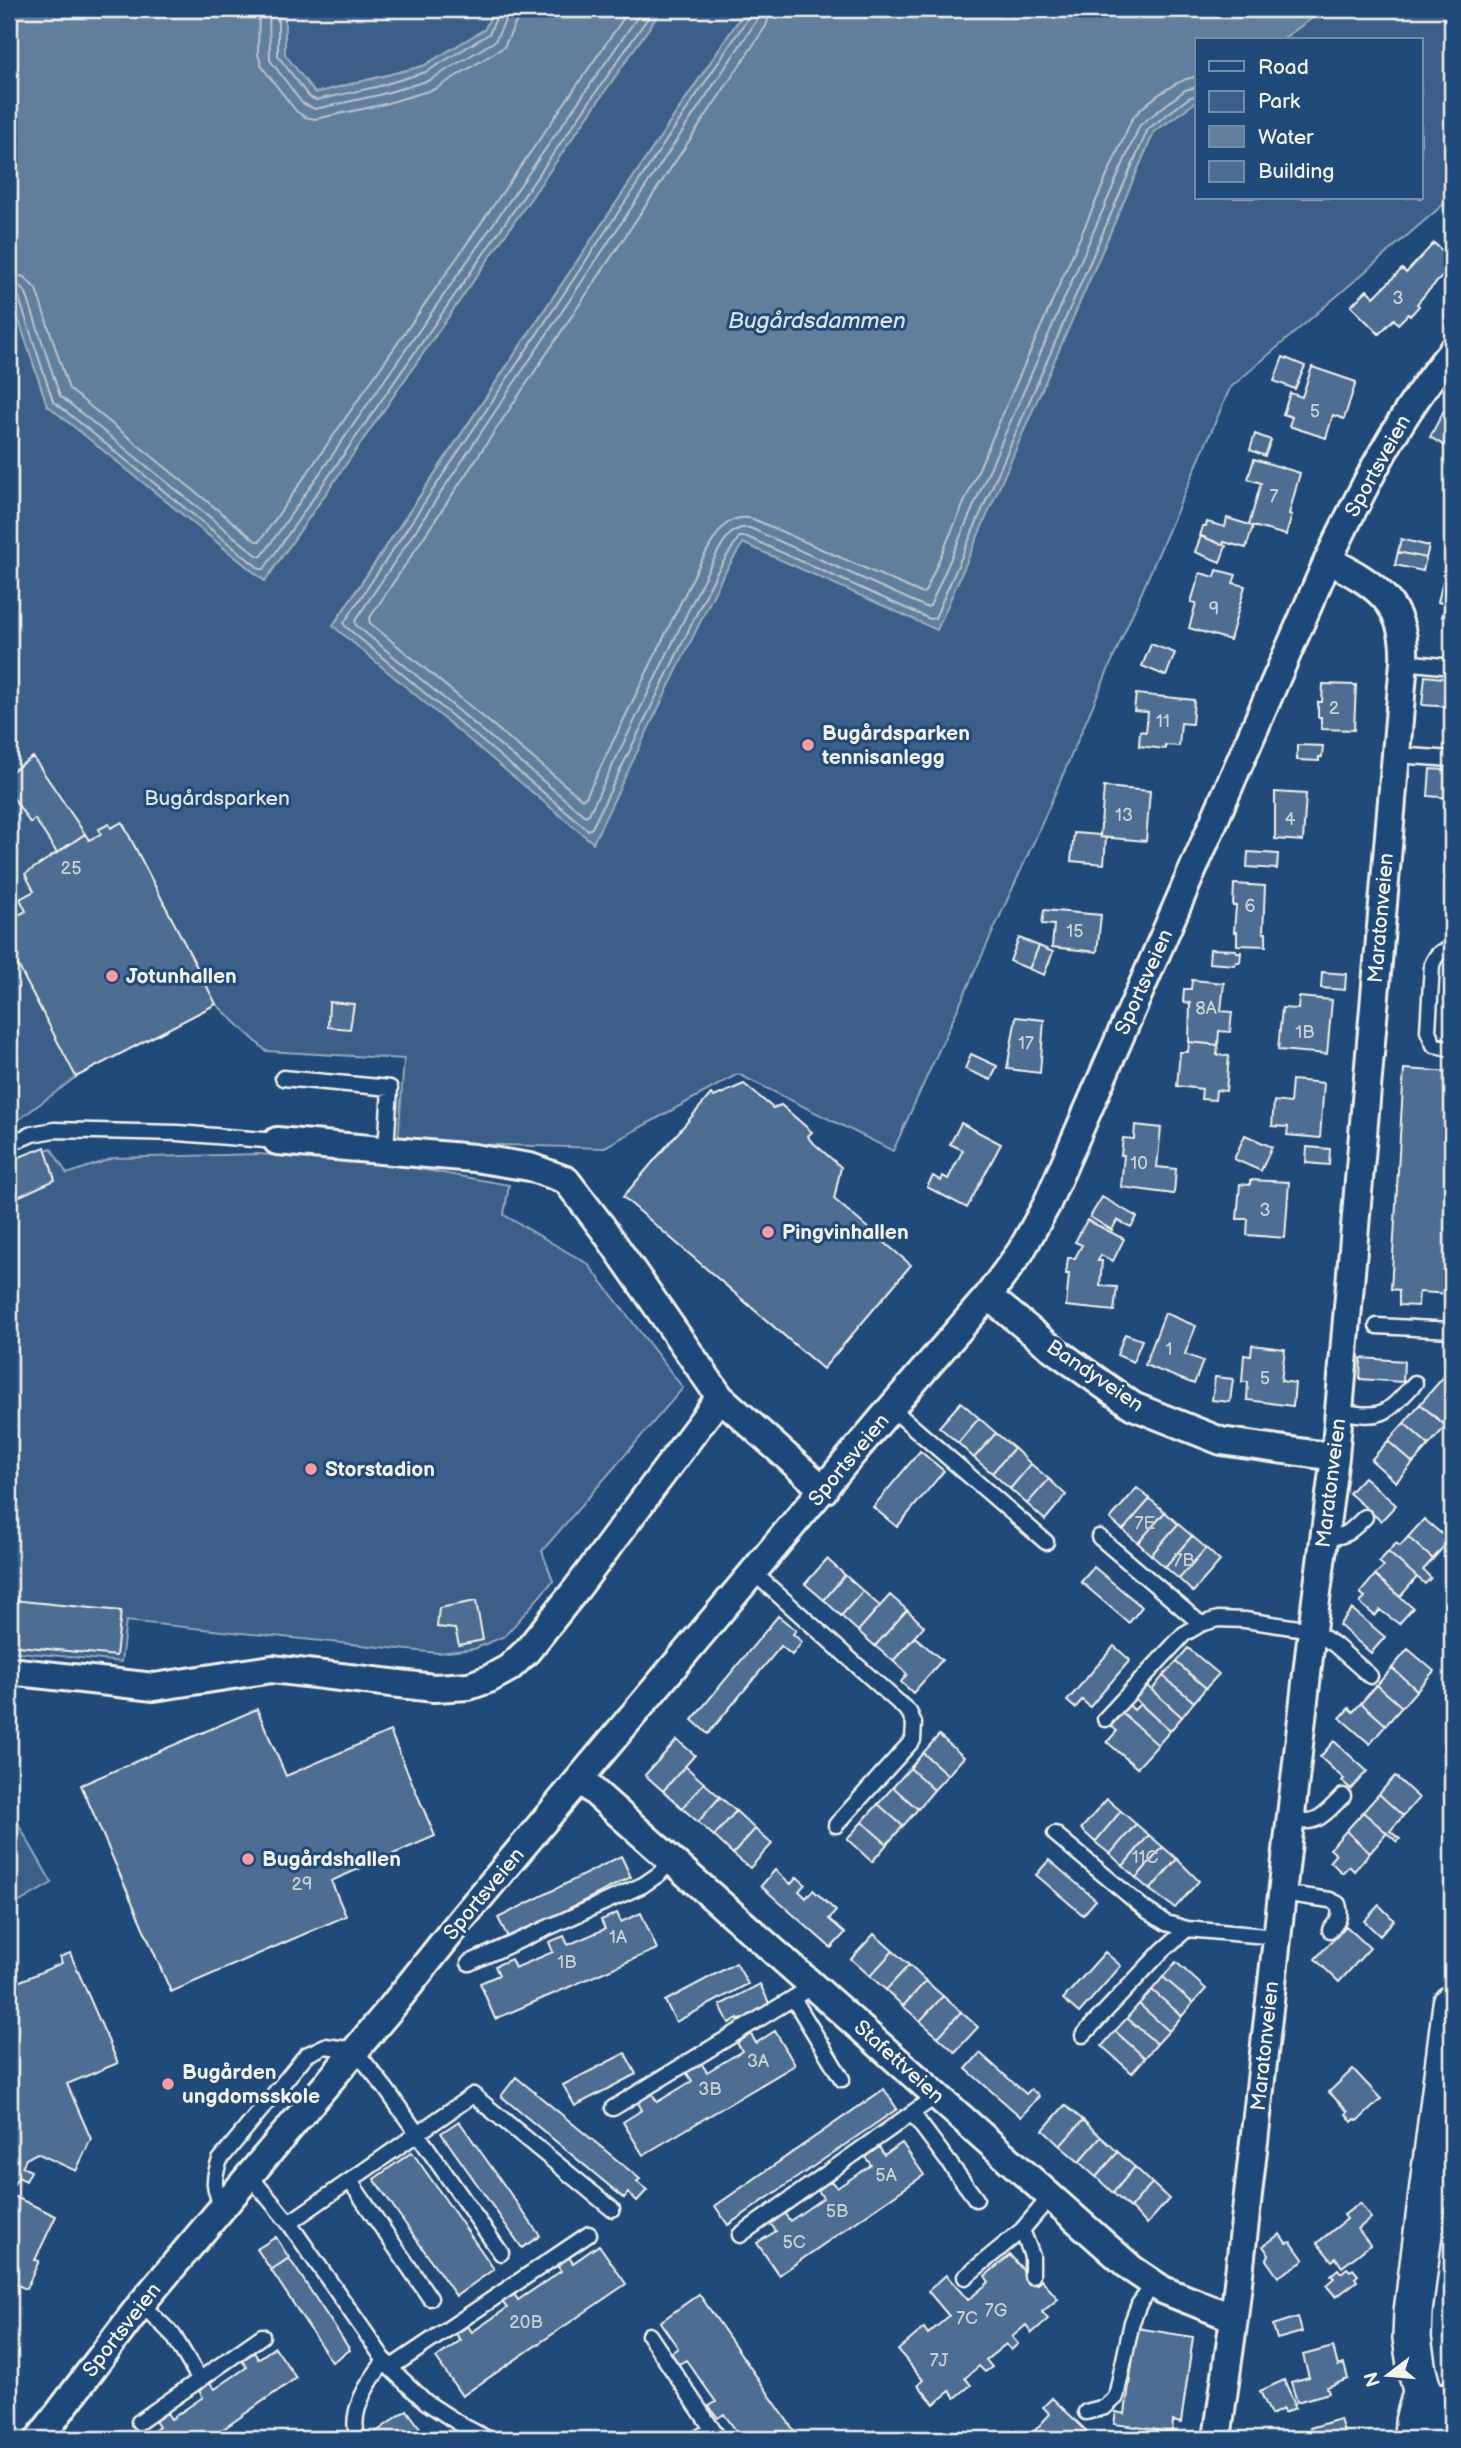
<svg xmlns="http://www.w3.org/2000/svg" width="1461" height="2448" viewBox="0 0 1461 2448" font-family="'Balsamiq Sans',sans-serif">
	<rect width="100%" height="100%" fill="#1f4a7a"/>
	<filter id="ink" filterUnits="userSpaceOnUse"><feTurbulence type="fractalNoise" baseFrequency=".0143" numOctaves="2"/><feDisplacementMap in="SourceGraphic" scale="14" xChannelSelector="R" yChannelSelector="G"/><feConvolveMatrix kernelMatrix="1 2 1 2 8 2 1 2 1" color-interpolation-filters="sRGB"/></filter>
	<g filter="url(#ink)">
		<path fill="#3a5f88" stroke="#97a8b8" stroke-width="2" d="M285,9h209l-9,20 -62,37 -108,27 -31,-39z
			M662,9h84l-413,616 390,-50 20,-32 194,86 217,-497 43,-31v97h224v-158h-140l44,-31h127v188l-222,191 -194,449 -143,314 -155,-77 -135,74 -205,-6 6,-83 -138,-8 -50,-47 -140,73 -67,50v-837l38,115 218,176z
			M51,1148l16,26 47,-16 144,-4 134,10 117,21 -5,30 84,49 95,124 -141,163 11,30 -48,55 -31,13 -36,4 -312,-32 -5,41 -112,-11v-485z
			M9,1808l43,75 -43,25z"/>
		<path fill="#627e9d" stroke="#9cacbb" stroke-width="2" d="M9,9h276v45l30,39 108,-27 62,-37 9,-20h168l-397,572 -218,-176 -38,-115z
			M746,9h579l-44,31h-84v61l-43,31 -217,498 -194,-87 -20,32 -130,268 -260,-217z"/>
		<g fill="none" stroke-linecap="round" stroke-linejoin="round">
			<path stroke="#bac3ca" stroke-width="2" d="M259,9l-1,45 4,13 34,44 9,6 10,2 66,-14 54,-16 69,-42 13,-27 2,-11
				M269,9l1,51 32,43 13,6 64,-14 51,-15 65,-39 12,-24 1,-8
				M278,9v47l31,41 7,3 60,-13 50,-15 63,-38 11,-25
				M751,9l-1,6 -406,608 1,3 243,204 4,-2 125,-256 22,-35h8l183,82 5,-1 213,-489 42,-32 7,-1
				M760,9l-3,11 -402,601 1,4 229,191 4,-2 120,-246c10,-16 18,-44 41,-40l176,79 4,-1 210,-481 45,-35 12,-3
				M771,9l-5,17 -397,593 1,4 212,176 4,-2 114,-234c13,-21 23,-52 53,-44l168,74 4,-1 206,-471c9,-15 48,-44 66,-44
				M9,273l15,4 12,12 33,100 187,152h4l370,-532
				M9,284l10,2 7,7 34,103 198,160h4l381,-547
				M9,293l6,1 4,4 34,103 207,168h4l390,-560"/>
		</g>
		<path fill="#4d6e92" stroke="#f4f1e8" stroke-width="2" d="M1434,243l18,17v7l-26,26 -9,11 2,2 -9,10 -2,-2 -10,10 -4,-5 -15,15 -28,-28 16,-16 7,7 28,-28 4,4z
			M1283,357l22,9 -10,23 -21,-8z
			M1312,367l44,15 -12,37 -11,-4 -7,23 -37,-12 3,-9 -9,-3 7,-21 12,4z
			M1443,412l9,5v33l-22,-13z
			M1255,434l16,6 -6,16 -15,-6z
			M1254,459l46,14 -11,41 3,1 -6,20 -37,-10 12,-42 -13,-4z
			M1227,518l26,8 -7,22 -22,-6 -1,3 -23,-9 3,-10h3l1,-4 18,5z
			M1449,529l3,1v36l-6,-2 5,-17 -6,-1z
			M1201,536l25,10 -6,16 -25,-10z
			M1401,539l28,7 -3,12 -28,-6z
			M1398,552l28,6 -3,13 -28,-6z
			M1217,570l19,5 -3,8 12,3 -15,54 -41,-12 7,-25 -5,-1 9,-29 15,4z
			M1452,576v44l-10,-3 3,-13 -7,-2 6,-25 8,2z
			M1151,644l24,9 -9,23 -24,-10z
			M1425,676l27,3v28l-30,-2z
			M1323,684l33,1 -2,45 -33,-1v-12h-3v-15h4z
			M1136,694l58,6 -2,24 -11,-1 -2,23 -14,-1v4l-26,-3 1,-15 6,1 2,-20 -14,-1z
			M1297,745l26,1 -1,11h-3v4l-22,-1z
			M33,757l52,77 -28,19 -22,-34 -5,4 -21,-32v-18z
			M1446,765h6v33l-24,-2 2,-27 15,1z
			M1104,787l46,4 -4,50 -46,-4z
			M1275,792l31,2 -3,47 -28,-2z
			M122,822l94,182 -140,73 -67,-129v-28l17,-9 -6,-12 14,-8 -9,-17 60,-40 4,6 12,-6 -2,-5 10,-5 2,4z
			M1074,833l26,2v2l6,1 -2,26 -33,-3z
			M1248,852l30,2 -1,15 -30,-2z
			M1234,884l31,2 -2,47h3v13l-29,-1v-13h-3l2,-26h-3z
			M1044,910l57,5 -4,37 -45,-5 2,-22 -12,-1z
			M1019,938l20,8 -10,23 -19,-8z
			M1039,946l14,6 -9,23 -15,-6z
			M1210,949l26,1v2h5l-1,10h-4l-1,3 -26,-2z
			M1322,972l24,2 -1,16 -24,-2z
			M1192,980l32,3 -3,28 11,1 -2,20 -11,-1 -1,14 -29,-3 1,-39 -7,-1 1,-13h7z
			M1299,997l33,3 -5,54 -49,-4 4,-42 16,1z
			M329,1002l25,2 -4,25 -22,-2z
			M1016,1017l28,3 -4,53 -33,-4z
			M1189,1042l29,3 -1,10 12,1 -3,35 -10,-1 -1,10 -14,-1 1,-10 -25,-3 3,-34h8z
			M971,1054l26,12 -6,14 -26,-11z
			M1404,1069l48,3v222l-33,-2 -1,14 -19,-1v-15l-8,-1z
			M1292,1080l32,3 -4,55 -33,-3 1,-8 -16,-1 2,-25 16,2z
			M744,1084l29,24 8,-3 31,27 -4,4 2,4 31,27 -7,32 77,66 -88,104 -200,-172 88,-103 3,3z
			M961,1123l40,21 -34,64 -40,-21 6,-11 8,5 2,-5 5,3 15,-29 -13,-6z
			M1135,1125l26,3 -4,39 19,2 -2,25 -53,-7 3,-32h-3l2,-17 11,1z
			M1245,1135l27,12 -11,24 -27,-12z
			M45,1147l10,33 -46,21v-40z
			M1307,1147l23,2 -1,16 -23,-2z
			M1250,1180l39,2 -4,56 -38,-3 1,-16h-11l3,-35 10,1z
			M1102,1197l35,20 -6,10 -14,-7 -5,10 -22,-13z
			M1087,1220l37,19 -11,22 -12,-6 -3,6h4l-2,25 17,1 -3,24 -48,-5 3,-32h-3l2,-16h7l7,-13 -7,-3z
			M1165,1313l31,13 -11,28 18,7 -9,23 -49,-19z
			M1125,1334l17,6 -9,22 -16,-7z
			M1252,1345l33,4 -4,32 14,2 -2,23 -46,-6 1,-18h-6l2,-27 7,1z
			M1361,1358l43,3 -1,21 -43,-3z
			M1447,1373l5,4v41l-6,8 -26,-22z
			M1215,1377l18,2 -3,23 -18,-2z
			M961,1402l18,16 -21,25 -19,-16z
			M1420,1404l26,22 -17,19 -25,-22z
			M979,1418l17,15 -22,25 -16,-15z
			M1404,1423l25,22 -16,18 -25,-22z
			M996,1433l18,15 -22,25 -18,-15z
			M1388,1441l25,22 -17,19 -25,-22z
			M1014,1448l17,16 -21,25 -18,-16z
			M920,1451l24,20 -47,56 -24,-20z
			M1031,1464l18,15 -22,25 -17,-15z
			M1364,1477l32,28 -15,16 -32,-28z
			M1049,1479l17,16 -21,25 -18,-16z
			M1137,1488l13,11 -27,31 -13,-11z
			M1150,1499l15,13 -27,31 -15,-13z
			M1165,1512l13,12 -27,31 -13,-12z
			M1424,1519l25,21 -16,19 -25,-22z
			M1178,1524l14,12 -27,31 -14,-12z
			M1192,1536l14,12 -27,31 -14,-12z
			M1408,1537l25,22 -10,11 8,8 -6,6 -37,-32 8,-9 4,3z
			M1206,1548l14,13 -27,31 -14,-13z
			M1388,1552l29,25 -17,20 -25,-22 9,-9 -5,-4z
			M827,1559l18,16 -21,25 -19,-16z
			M1094,1567l48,40 -13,16 -48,-41z
			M845,1575l18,16 -22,25 -17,-16z
			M1375,1575l38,33 -14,16 -19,-14 -5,6 -15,-13 5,-6 -5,-4z
			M863,1591l17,15 -22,25 -17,-15z
			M890,1595l17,15 -32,36 -17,-15z
			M12,1600l109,11 -5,45 -107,-11z
			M476,1601l7,39 -24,5 -4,-16 -18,-2 2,-19z
			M1352,1609l33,28 -14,16 -32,-28z
			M907,1610l17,16 -31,35 -18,-15z
			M778,1616l18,14 -3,4 9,8 -10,13 -11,-9 -73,88 -16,-14z
			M915,1637l27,23 -29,33 -12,-11 6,-8 -14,-13z
			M1114,1646l16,14 -40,47 -8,-7 -7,8 -8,-7z
			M1188,1648l31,26 -13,14 -30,-26z
			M1408,1649l26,22 -17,19 -25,-22z
			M1176,1662l30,26 -12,14 -31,-26z
			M1392,1668l25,22 -15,17 -25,-22z
			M1163,1676l31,26 -12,15 -30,-27z
			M1146,1685l36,32 -12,14 -35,-32z
			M1377,1685l25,22 -16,18 -25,-22z
			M1361,1703l25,22 -16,19 -30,-26 9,-10 4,4z
			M1140,1704l30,27 -12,14 -36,-32 7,-8 5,5z
			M257,1709l29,67 104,-45 45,105 -104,45 15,35 -175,76 -90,-207z
			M1122,1713l36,32 -21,23 -30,-26 10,-11 -6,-5z
			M939,1735l25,22 -16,18 -25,-22z
			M677,1740l18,15 -32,36 -18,-16z
			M1334,1741l33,30 -16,18 -9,-8 2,-2 -24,-22z
			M923,1753l25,22 -14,15 -24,-22z
			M685,1766l19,17 -22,25 -19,-17z
			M910,1768l24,22 -16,19 -25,-22z
			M1395,1776l24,22 -16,18 -24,-22z
			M704,1783l16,14 -22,25 -16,-14z
			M893,1787l25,22 -15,17 -25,-22z
			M1379,1794l24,22 -13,15 10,8 -3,3 -34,-30z
			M720,1797l16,14 -22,25 -16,-14z
			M1107,1799l14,12 -26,31 -14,-13z
			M878,1804l25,22 -16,18 -25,-22z
			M736,1811l19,18 -22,25 -19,-18z
			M1121,1811l15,13 -26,30 -15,-12z
			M1363,1812l24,21 -17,20 -24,-22z
			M862,1822l25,22 -15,18 -25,-23z
			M1136,1824l13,11 -26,31 -13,-12z
			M755,1829l17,15 -22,24 -17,-14z
			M1346,1831l24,22 -16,18 -5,-5 -7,7 -12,-12 6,-7 -6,-5z
			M1149,1835l14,12 -27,31 -13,-12z
			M1163,1847l14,12 -27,31 -14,-12z
			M621,1856l10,21 -122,62 -11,-21z
			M1177,1859l22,22 -24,27 -25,-18z
			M1049,1860l47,40 -13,15 -47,-40z
			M775,1870l16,14 6,-7 8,7 -6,7 7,7 7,-8 23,21 -7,8 16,14 -14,15 -70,-62z
			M1379,1905l15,15 -14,16 -16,-15z
			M617,1913l4,9 20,-9 16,36 -162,70 -15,-36 19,-8 -4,-9 16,-7 4,9 38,-16 -4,-10 15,-6 4,9 37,-16 -4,-9z
			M1346,1926l24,22 -31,34 -24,-23z
			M874,1934l19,17 -23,25 -19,-17z
			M893,1951l16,14 -23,25 -16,-14z
			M1105,1952l16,14 -42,47 -16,-14z
			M70,1953l48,110 -51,21 24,55 -15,32 -39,-18 -11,6 -4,8 9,4 -5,10 -8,-4 -9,17 47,22 -21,44 4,1 -13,28 -17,-8v-295l53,-23 -2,-6z
			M1176,1962l30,27 -13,14 -30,-26z
			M736,1963l12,21 -72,38 -11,-21z
			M909,1965l17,16 -23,25 -17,-16z
			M1163,1977l30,26 -11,13 -30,-26z
			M926,1981l17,15 -23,25 -17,-15z
			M760,1984l10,21 -31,16 -1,-3 -9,5 -9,-18z
			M1152,1990l30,26 -13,15 -30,-27z
			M943,1996l18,16 -23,25 -18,-16z
			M1139,2004l30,27 -12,13 -30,-26z
			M961,2012l17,15 -23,25 -17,-15z
			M1127,2018l30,26 -12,14 -30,-27z
			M775,2031l20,34 -152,90 -20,-33 19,-12 -5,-9 15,-8 5,9 35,-21 -6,-9 15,-9 6,9 35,-21 -5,-8 14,-9 5,9z
			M1115,2031l30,27 -13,15 -30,-27z
			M625,2053l11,21 -61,32 -12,-21z
			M980,2053l46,41 5,-5 8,7 -18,21 -55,-48z
			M1353,2069l28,30 -23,22 -3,-2 -3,3 -6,-8 2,-2 -19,-20z
			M516,2077l124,102 -3,3 10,8 -10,11 -9,-8 -4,5 -123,-102z
			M884,2089l13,20 -169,116 -13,-19z
			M1065,2105l18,15 -23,26 -17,-16z
			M1083,2120l18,17 -22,25 -19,-16z
			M459,2121l81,115 -18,12 -81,-115z
			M1101,2137l17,15 -22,25 -17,-15z
			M902,2143l22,32 -145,100 -22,-32 19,-12 -6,-8 14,-10 6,8 33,-23 -5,-8 13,-9 6,7 34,-23 -6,-8 14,-10 5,8z
			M412,2152l82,117 -38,27 -82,-117z
			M1118,2152l17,15 -22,26 -17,-16z
			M1135,2167l17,16 -22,25 -17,-15z
			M1152,2183l17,16 -22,25 -17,-16z
			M1360,2203l11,15 -13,11 12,16 -28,22 -6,-9 -4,3 -15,-18 30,-24 -3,-4z
			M1280,2234l6,9 5,-1 12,17 -1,3 -24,15 -12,-17 3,-5 -6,-9z
			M276,2237l13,21 -18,12 -14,-21z
			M599,2245l27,39 -164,112 -26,-38 25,-18 -5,-6 12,-8 4,6 35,-24 -5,-6 12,-8 4,6 43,-29 -5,-7 12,-8 5,7z
			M1010,2255l26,30 6,-5 16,19 -16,13 6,7 -16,14 -6,-8 -14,12 6,7 -7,6 -5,-6 -20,16 6,7 -7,5 -6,-6 -14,12 6,7 -16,13 -5,-7 -16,13 -16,-19 5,-5 -25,-30 26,-22 4,6 21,-18 -21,-25 18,-16 22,25 21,-18 -4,-6z
			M289,2258l61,92 -18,12 -61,-92z
			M1347,2268l3,3 3,-2 5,6 -3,3 2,3 -21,16 -10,-12 8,-7 -3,-3 7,-6 3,4z
			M699,2294l101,145h-58l-18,-25 -6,4 -9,-12 7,-4 -30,-42 -7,4 -8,-11 7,-5 -18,-26z
			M1298,2317l4,15 -25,7 -4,-14z
			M1137,2328l56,9 -12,86 -8,-2 -1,11 -58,-8 2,-12 9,2z
			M275,2347l21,31 -87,61h-67l17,-12 -4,-6 12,-8 4,6 32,-22 -4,-6 11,-8 5,6 32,-22 -5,-6 12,-9 4,7z
			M1333,2347l5,19 6,-2 4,15 -21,8 2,6 -32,9 -6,-20 18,-5 -6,-22z
			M1284,2380l11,24 -2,1 2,3 -11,5 -1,-4 -12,6 -11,-24z
			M1052,2398l42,40 -1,1h-66l23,-25 -7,-7z
			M407,2410l21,29h-58l-1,-2z
			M1340,2419l6,20h-33l-3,-11z"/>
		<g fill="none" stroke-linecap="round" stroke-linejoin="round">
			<defs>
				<path id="lane" d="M1404,662l48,5
					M1396,755l56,4
					M1452,951c-12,-1 -16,3 -20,14l-4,66 6,14 18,4
					M283,1078l107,10 -4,62
					M9,1144l23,-10 22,-4 124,3 99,8
					M1377,1326l75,4
					M891,1408l155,134
					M1340,1411c44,9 46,3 75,-28
					M1324,1536c20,4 28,-6 41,-19
					M1099,1537l102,87
					M754,1573l155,139 5,11 -1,17 -77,85
					M1105,1719l79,-85 17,-10 17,-5 27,1 67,10 23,15 35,31
					M1290,1819c28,8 35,-6 53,-23
					M1055,1834l91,76 20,13 21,6 90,8
					M1282,1893l48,7 8,4c4,12 0,17 -8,26
					M469,1963l174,-78 16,-11 13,-14
					M793,1998l49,81
					M1083,2035l79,-84 25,-22
					M613,2108l200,-122
					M912,2113l64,86
					M250,2176l39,47 101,145 36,34 37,24 25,13
					M350,2181l80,117
					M222,2208c-8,-20 -10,-28 -2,-48l86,-105 19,-9 30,4 31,39 115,164
					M289,2223l184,-128 139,114
					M1022,2230l10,26v20
					M740,2235l196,-139
					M965,2277l57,-47 28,-33
					M141,2304l32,31 27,45
					M649,2335l70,104
					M390,2368l199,-134
					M1086,2412l19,-5 11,-10 16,-75 7,-18 15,-20
					M139,2422l123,-86
					M358,2439c-10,-27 10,-57 27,-78
					M697,2439l15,-10
					M1401,2439l2,-21 8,-29"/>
				<path id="street" d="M277,1141l197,17 56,9 36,13 36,47 118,170 104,93
					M988,1296l61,50 84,60 88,35 114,16
					M9,1671l145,16 118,-18 162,19 35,-2 20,-7 20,-11 18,-17 51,-64 142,-190
					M581,1780l551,489 31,21 71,28
					M1426,2405l26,-11
					M39,2439l102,-135 250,-296 74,-93 426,-507 97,-112 33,-45 25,-45 282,-646c36,-74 71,-146 124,-209
					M1217,2439l17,-121 78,-688 23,-173 69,-795c3,-58 -28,-78 -76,-102"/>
				<path id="secondary" d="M1428,2439l-2,-34 -9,-34 -5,-33 1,-26 39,-308"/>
			</defs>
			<use href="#lane" stroke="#f4f1e8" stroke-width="19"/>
			<use href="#street" stroke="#f4f1e8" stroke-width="32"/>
			<use href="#secondary" stroke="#f4f1e8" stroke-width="42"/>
			<use href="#lane" stroke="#1f4a7a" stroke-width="14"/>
			<use href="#street" stroke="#1f4a7a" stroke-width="26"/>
			<use href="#secondary" stroke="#1f4a7a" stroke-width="37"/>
		</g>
	</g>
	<g fill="#ff9aa2" stroke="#1f4a7a" stroke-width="2.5">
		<circle cx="808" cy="745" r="7"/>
		<circle cx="112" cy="976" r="7"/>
		<circle cx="768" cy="1232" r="7"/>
		<circle cx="311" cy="1469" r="7"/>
		<circle cx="248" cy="1859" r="7"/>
		<circle cx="168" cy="2084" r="7"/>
	</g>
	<g text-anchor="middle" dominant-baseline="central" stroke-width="6" stroke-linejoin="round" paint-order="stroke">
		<g font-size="18" fill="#cad0d2">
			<text x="1398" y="298">3</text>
			<text x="1315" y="411">5</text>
			<text x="1274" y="496">7</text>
			<text x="1214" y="609">9</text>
			<text x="1334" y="708">2</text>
			<text x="1163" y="721">11</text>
			<text x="1124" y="815">13</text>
			<text x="1290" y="819">4</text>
			<text x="71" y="868">25</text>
			<text x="1250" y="906">6</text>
			<text x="1075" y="931">15</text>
			<text x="1206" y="1008">8A</text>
			<text x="1305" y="1032">1B</text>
			<text x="1026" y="1043">17</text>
			<text x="1139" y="1163">10</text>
			<text x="1265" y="1210">3</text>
			<text x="1169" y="1349">1</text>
			<text x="1265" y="1378">5</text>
			<text x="1145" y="1523">7E</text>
			<text x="1184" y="1560">7B</text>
			<text x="1145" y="1857">11C</text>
			<text x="302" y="1884">29</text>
			<text x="618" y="1937">1A</text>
			<text x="567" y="1962">1B</text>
			<text x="758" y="2061">3A</text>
			<text x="710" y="2089">3B</text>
			<text x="886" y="2175">5A</text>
			<text x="837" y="2211">5B</text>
			<text x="794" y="2242">5C</text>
			<text x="996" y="2310">7G</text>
			<text x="967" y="2318">7C</text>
			<text x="526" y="2322">20B</text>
			<text x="939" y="2360">7J</text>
		</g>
		<g font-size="21" fill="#f4f1e8" stroke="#1f4a7a">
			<text transform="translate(1378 466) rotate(-61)">Sportsveien</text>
			<text transform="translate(1381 918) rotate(-85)">Maratonveien</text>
			<text transform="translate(1144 982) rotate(-66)">Sportsveien</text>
			<text transform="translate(1095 1376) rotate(34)">Bandyveien</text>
			<text transform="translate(849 1460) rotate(-50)">Sportsveien</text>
			<text transform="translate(1331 1483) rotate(-83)">Maratonveien</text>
			<text transform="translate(484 1894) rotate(-50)">Sportsveien</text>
			<text transform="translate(1265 2046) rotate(-84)">Maratonveien</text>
			<text transform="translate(899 2062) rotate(42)">Stafettveien</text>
			<text transform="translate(122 2330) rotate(-52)">Sportsveien</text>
		</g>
		<g font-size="21" font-weight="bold" fill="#f4f1e8" stroke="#1f4a7a" text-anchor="start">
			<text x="822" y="733">Bugårdsparken<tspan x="822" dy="24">tennisanlegg</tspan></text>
			<text x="126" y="976">Jotunhallen</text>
			<text x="782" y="1232">Pingvinhallen</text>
			<text x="325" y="1469">Storstadion</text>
			<text x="262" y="1859">Bugårdshallen</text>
			<text x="182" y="2072">Bugården<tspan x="182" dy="24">ungdomsskole</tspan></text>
		</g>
		<g font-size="21" fill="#e1e2de" stroke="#1f4a7a">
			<text x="217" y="798">Bugårdsparken</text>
		</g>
		<g font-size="23" font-style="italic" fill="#dee0dd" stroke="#1f4a7a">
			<text x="817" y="321">Bugårdsdammen</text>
		</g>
	</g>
	<rect width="1461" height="2448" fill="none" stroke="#1f4a7a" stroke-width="35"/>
	<rect x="18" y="18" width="1426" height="2413" fill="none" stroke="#f4f1e8" stroke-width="2.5" filter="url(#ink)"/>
	<rect x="1195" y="38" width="228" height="161" fill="#1f4a7a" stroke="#748da6" stroke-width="2"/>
	<rect x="1209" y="61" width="35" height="10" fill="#1f4a7a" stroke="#748da6" stroke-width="2"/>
	<text x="1258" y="74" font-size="21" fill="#f4f1e8">Road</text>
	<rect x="1209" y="91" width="35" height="21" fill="#3a5f88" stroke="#748da6" stroke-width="2"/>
	<text x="1258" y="108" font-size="21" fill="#f4f1e8">Park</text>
	<rect x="1209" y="126" width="35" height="21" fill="#627e9d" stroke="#748da6" stroke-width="2"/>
	<text x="1258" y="144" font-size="21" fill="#f4f1e8">Water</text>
	<rect x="1209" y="161" width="35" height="21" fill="#4d6e92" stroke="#748da6" stroke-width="2"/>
	<text x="1258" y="178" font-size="21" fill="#f4f1e8">Building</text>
	<g transform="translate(1388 2375) rotate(254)" stroke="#1f4a7a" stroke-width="5" paint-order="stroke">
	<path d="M0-5L12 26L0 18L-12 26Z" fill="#f4f1e8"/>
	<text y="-10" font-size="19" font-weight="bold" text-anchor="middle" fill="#f4f1e8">N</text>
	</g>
</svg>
